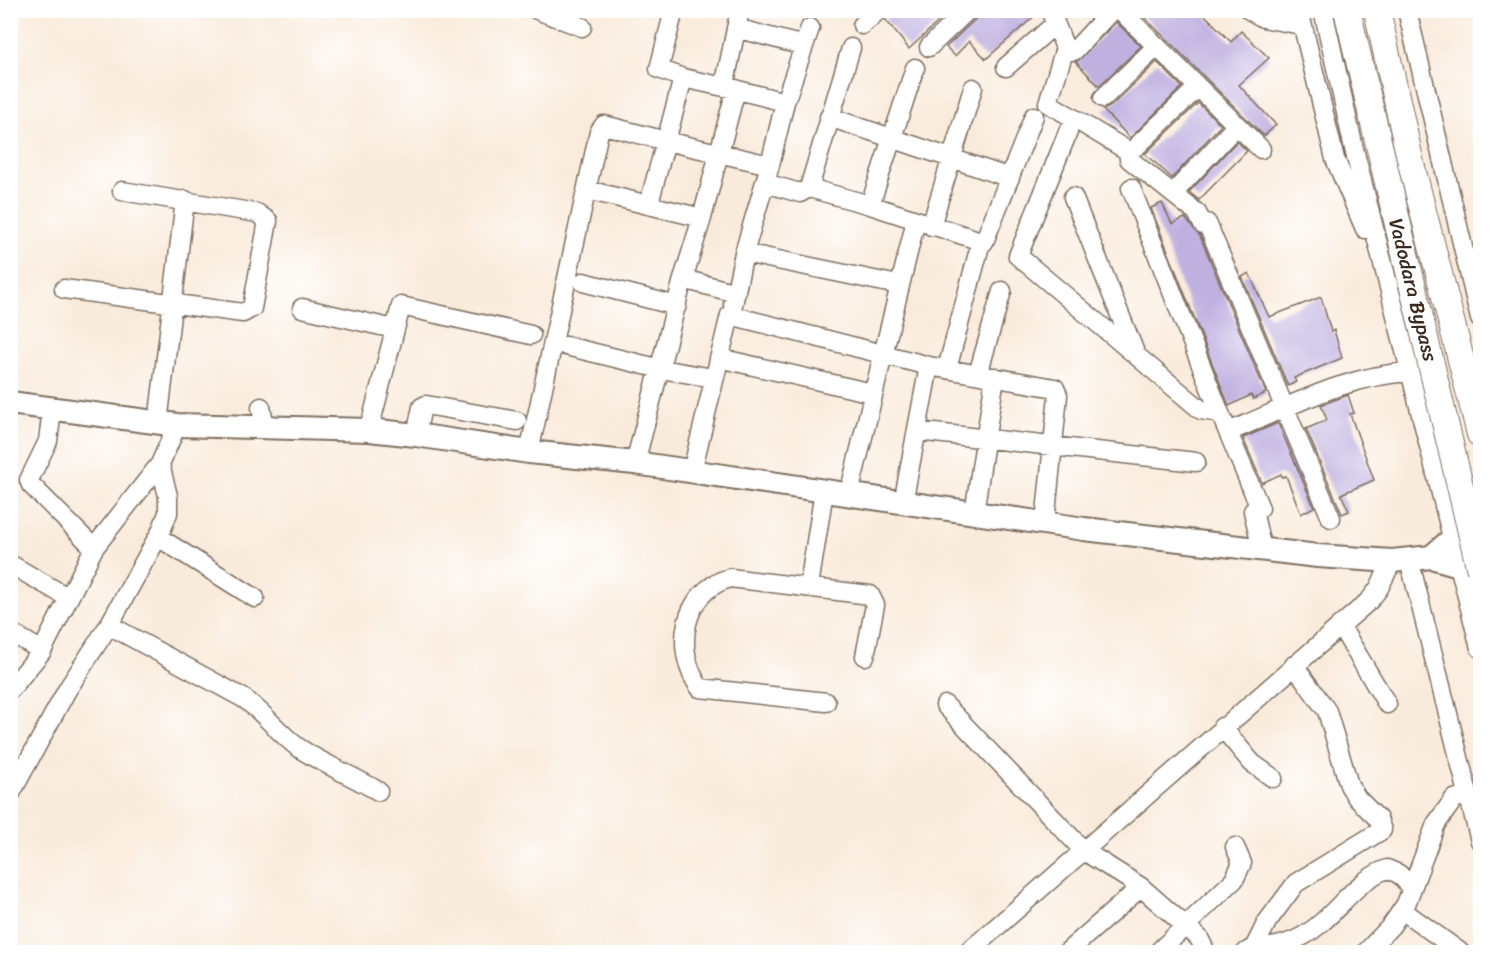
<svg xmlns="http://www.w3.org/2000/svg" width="1491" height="963" viewBox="0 0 1491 963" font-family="Sriracha,sans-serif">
	<rect width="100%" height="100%" fill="#fff"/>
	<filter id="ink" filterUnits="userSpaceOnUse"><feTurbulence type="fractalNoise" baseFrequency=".0167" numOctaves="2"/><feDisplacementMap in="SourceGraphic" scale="12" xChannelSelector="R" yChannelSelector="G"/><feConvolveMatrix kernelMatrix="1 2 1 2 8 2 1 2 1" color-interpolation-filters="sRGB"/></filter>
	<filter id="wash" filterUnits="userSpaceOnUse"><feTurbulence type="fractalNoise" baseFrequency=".008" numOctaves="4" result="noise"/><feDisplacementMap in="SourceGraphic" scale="24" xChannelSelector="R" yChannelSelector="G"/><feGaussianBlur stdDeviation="1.35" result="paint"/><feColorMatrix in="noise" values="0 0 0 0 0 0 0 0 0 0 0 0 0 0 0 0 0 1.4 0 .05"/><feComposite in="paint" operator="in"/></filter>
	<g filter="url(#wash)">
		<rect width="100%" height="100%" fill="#f9ebdb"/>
		<g id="blocks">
			<path fill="#bfb0e0" d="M895,10h56l-42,39 -24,-30z
				M985,10h18l7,8 10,-8 19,2 -53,47 -17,-18 -14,15 -9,-9z
				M1137,10h63l31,32 10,-11 28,27 -30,27 37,40 -12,11z
				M1116,22l25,24 -42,40 -23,-24z
				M1157,62l25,25 -52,51 -27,-28 8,-4z
				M1198,103l23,22 -49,53 -27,-24z
				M1237,141l10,10 -48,49 -10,-8z
				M1162,203l10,21 13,-6 15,18 66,157 -13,6 -2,-4 -22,11 -78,-198z
				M1249,273l20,44 52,-20 10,35 3,-2 8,28 -48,20 2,4 -8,4 -46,-109z
				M1348,395l6,18 -4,1 24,66 -33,14 8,17 -7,3 -36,-85 21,-9 -6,-15z
				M1278,423l36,84 -13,7 -15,-38 -4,1 -1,-3 -19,9 -19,-45z"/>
		</g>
	</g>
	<g filter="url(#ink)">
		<use href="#blocks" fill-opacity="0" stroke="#7e6e60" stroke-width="1.5"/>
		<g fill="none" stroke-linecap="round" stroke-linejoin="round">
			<defs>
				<path id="minor" d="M537,10l45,17
					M674,10l-15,59 24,9 41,9 16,-77
					M1050,10l15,38 4,3h5l38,-41
					M1120,10l141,139
					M1249,10l14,8 39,7
					M1299,10l36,149 30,70
					M1323,10l32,143 125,495
					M1407,10l73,309
					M862,25l17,-15
					M736,28l68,18
					M929,47l39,-37
					M851,48l-42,140 61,17
					M1065,48l-17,55 80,48 1,8 68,54 6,12
					M1006,67l49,-43
					M915,68l-45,137 114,37 50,-126
					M683,78l-17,63 104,24 15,-63 25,-74
					M726,87l59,15
					M1103,98l54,-52
					M829,117l181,61
					M1068,132l-50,124 183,154 19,3
					M1137,146l61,-59
					M765,183l35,10 9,-5
					M1179,187l58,-62
					M1131,188l89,225 40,95
					M587,190l115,28 -19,61
					M1073,197l63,158
					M702,218l34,-129
					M1207,223l124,295
					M931,226l42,-138
					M744,253l26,-88
					M583,282l94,24
					M64,289l179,24 9,-5 16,-87 -11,-8 -135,-22
					M733,305l11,-52 154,32
					M302,308l92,21
					M566,346l95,23 52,9
					M719,358l153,35
					M947,369l34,-127
					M978,374l24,-83
					M261,407l4,20
					M52,410l-4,31 -19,39 2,5 63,63
					M158,423l27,-223
					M369,430l32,-124 130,29
					M917,431l279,31
					M1228,432c59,-24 118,-57 183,-60
					M416,435l6,-28 4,-2 91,16
					M529,452l70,-320 5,-7 62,16 -17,62
					M635,463l48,-184 53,14
					M692,471l38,-156 199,51 126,22 3,7 -13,128
					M849,494l67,-274
					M903,503l26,-137
					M1253,511l9,38
					M974,513l21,-136
					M158,537l97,61
					M1409,559l71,282
					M10,564l57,33
					M809,586l15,-95
					M109,625l134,73c21,14 35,35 56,50 24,16 54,28 79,43
					M1340,625l47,79
					M10,632l32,19
					M10,690l32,-39 52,-103 66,-84 17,-39
					M826,702l-126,-14c-27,-37 -18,-97 30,-110l140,17 5,10 -10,51
					M945,705l139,146 57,36 58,51 7,14
					M1222,727l30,36 21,15
					M10,795l57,-105 42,-65 52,-94 7,-18v-17l-8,-32
					M1402,910l58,42
					M1255,946l12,-24 29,-39 86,-53 -4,-11 -21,-21 -8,-13 -22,-74 -33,-46
					M968,952l402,-352 9,-12 13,-27
					M1067,952l74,-65
					M1158,952l76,-72 8,-17 -7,-16
					M1246,952c11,-7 19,-3 31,-6 8,-2 19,-6 26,-10 32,-18 49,-54 84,-67l12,5 13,14
					M1366,952l25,-26 15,-22 30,-80 18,-25 13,-4"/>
				<path id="major" d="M10,403l167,22 192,5 47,5 113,17 106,11 449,66 234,27 74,5 39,-4 28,8 21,-7
					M1431,557l21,-18 28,-10"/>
				<path id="highway" d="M1377,10l34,154 69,270"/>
			</defs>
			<use href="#minor" stroke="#7e6e60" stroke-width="21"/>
			<use href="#major" stroke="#7e6e60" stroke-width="26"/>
			<use href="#highway" stroke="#7e6e60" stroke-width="28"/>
			<use href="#minor" stroke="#fff" stroke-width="18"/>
			<use href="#major" stroke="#fff" stroke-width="22"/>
			<use href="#highway" stroke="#fff" stroke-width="26"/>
			<defs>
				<path id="highway-bridge" d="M1347,10l133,560"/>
			</defs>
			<use href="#highway-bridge" stroke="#7e6e60" stroke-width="28" stroke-linecap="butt"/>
			<use href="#highway-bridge" stroke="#fff" stroke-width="26"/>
		</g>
	</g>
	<g text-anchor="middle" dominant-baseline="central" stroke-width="4.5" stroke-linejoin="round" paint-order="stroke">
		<g font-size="20" fill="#3b2a1e" stroke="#fff">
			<text transform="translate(1413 290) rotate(76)">Vadodara Bypass</text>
		</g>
	</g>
	<rect width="1491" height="963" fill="none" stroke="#fff" stroke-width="36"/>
</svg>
